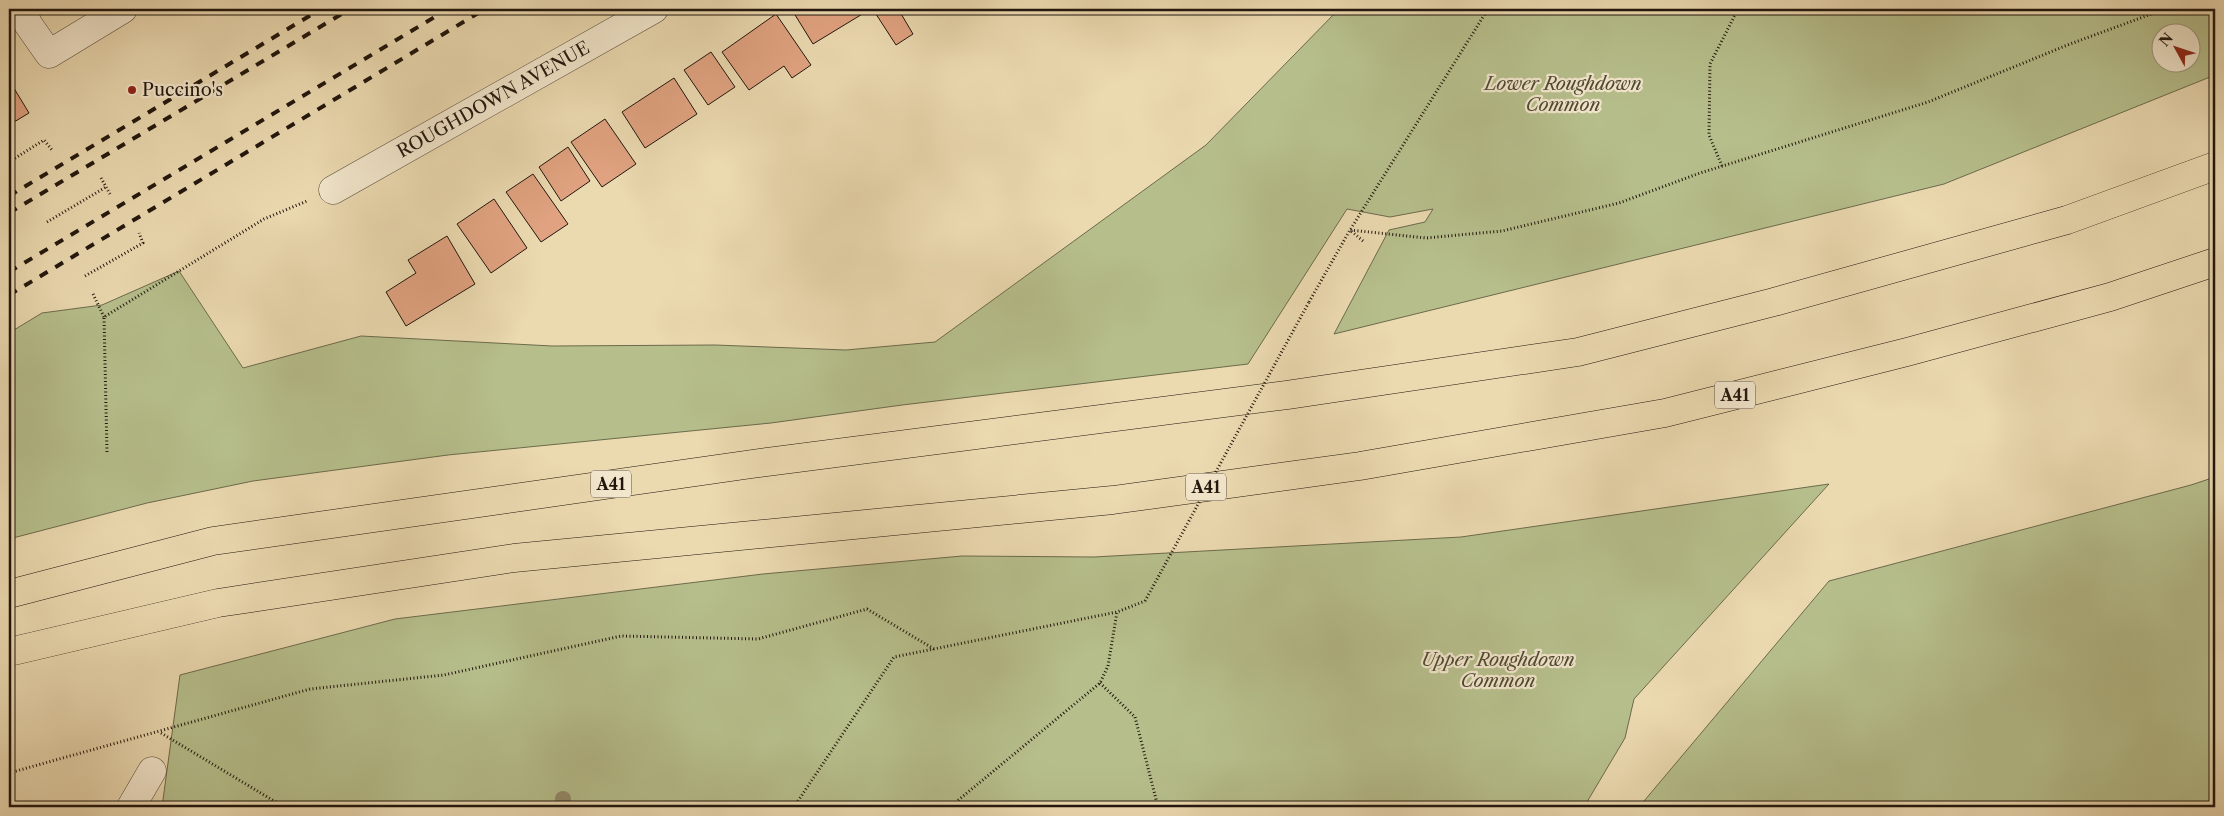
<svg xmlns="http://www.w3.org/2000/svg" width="2224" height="816" viewBox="0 0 2224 816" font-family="'Libre Caslon Text',serif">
	<rect width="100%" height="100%" fill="#ebd9b0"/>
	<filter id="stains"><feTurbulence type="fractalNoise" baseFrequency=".004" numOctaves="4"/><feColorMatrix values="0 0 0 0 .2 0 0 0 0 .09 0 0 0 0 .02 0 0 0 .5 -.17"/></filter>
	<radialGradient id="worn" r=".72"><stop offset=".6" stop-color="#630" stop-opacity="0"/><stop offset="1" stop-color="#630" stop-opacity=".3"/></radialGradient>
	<path fill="#b6bf8c" stroke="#6c6a4c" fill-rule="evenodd" d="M1339,9h876v66l-271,109 -610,150 55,-104 36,-8 8,-13 -43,8 -43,-8 -99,155 -346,41 -131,18 -323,32 -195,26 -106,22 -138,36v-206l33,-20 60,-8 77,-34 64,97 118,-32 191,10 163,-1 131,5 89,-8 271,-197zM2192,32v30h-30v-30z
		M2215,477v330h-576l190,-226 362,-96z
		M1829,484l-195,215 -9,39 -41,69h-1422l18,-132 215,-56 368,-45 199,-18 132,1 367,-20z"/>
	<path fill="#e0a280" stroke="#21160d" d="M71,9h12l-10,4z
		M795,9h66l3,4 -51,31 -21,-34z
		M876,9h29l-5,3 13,22 -17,11 -22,-34z
		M776,14l35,51 -19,13 -8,-12 -35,24 -27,-38z
		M711,52l24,35 -27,18 -24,-35z
		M674,78l23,36 -52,34 -23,-36z
		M9,80l20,33 -20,12z
		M605,119l31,45 -34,23 -31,-45z
		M568,147l22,34 -29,20 -22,-34z
		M533,174l35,50 -27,18 -35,-50z
		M494,199l33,49 -36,25 -34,-49z
		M447,236l28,48 -69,42 -20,-34 30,-19 -8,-13z"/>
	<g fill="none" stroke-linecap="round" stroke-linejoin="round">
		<defs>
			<g id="minor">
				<path d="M22,9l6,15 21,30 74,-45"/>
				<path id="s1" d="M333,190l321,-181"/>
				<path d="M131,807l21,-36"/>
			</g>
			<path id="highway" d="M9,594l204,-53 539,-77 535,-69 291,-43 196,-50 293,-82 148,-54
				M9,652l209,-49 296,-45 599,-58 247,-34 305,-53 242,-61 203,-55 105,-35"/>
		</defs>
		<use href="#minor" stroke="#544736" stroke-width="29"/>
		<use href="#highway" stroke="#21160d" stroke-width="29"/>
		<path stroke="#21160d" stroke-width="3" stroke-dasharray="1 2.5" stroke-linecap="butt" d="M9,162l35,-22 8,10
			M1722,166l-13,-31 1,-71 28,-55
			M101,178l9,16
			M47,222l59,-35
			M1363,241l-13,-11 76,8 76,-7 117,-28 81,-30 228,-71 142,-58 95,-35
			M85,276l58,-33 -4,-10
			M93,294l11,23
			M1309,302l41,-72 138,-221
			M107,452l-3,-135 160,-98 43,-18
			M1100,683l35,34 23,90
			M161,733l123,74
			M9,773l301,-84 134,-14 177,-39 137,3 109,-30 67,40
			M794,807l100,-150 223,-45 28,-11
			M950,807l150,-124 8,-17 9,-54"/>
		<use href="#minor" stroke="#f2e6cc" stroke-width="28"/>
		<use href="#highway" stroke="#ebd9b0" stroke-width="28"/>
		<path stroke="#21160d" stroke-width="4" stroke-dasharray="9 9" stroke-linecap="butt" d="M9,196l312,-187
			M9,213l341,-204
			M9,272l439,-263
			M9,295l476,-286"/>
		<path stroke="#21160d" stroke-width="3" stroke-dasharray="1 2.5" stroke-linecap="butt" d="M1145,601l164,-299"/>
	</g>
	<circle fill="#958a6b" cx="563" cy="799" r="8"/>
	<circle fill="#8f2418" stroke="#f2e6cc" stroke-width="2" cx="132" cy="90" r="5"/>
	<g text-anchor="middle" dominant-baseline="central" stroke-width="4.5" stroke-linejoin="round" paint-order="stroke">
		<g fill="#f2e6cc" stroke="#605446" stroke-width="1">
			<rect x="1715" y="381.5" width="40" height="27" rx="4"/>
			<rect x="591" y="470.5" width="40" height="27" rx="4"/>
			<rect x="1186" y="473.5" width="40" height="27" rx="4"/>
		</g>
		<g font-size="16" font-weight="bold" fill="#21160d">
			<text x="1735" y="395">A41</text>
			<text x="611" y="484">A41</text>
			<text x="1206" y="487">A41</text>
		</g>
		<g font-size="18" font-style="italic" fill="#4e4933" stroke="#f2e6cc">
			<text x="1563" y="84">Lower Roughdown<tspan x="1563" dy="21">Common</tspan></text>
			<text x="1498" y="660">Upper Roughdown<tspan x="1498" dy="21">Common</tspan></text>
		</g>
		<g font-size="18" fill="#21160d" stroke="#f2e6cc" text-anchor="start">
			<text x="142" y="90">Puccino's</text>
		</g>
		<g font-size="18" fill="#21160d" stroke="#f2e6cc">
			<text stroke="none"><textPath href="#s1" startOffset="184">ROUGHDOWN AVENUE</textPath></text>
		</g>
	</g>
	<rect width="2224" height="816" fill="none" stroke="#ebd9b0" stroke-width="30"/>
	<rect x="10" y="10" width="2204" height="796" fill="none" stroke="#21160d" stroke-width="2.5"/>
	<rect x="15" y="15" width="2194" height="786" fill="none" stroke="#21160d"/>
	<g transform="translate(2176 48) rotate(310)"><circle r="24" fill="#f2e6cc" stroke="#9e9380"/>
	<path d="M0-4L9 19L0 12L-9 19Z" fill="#8f2418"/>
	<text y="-8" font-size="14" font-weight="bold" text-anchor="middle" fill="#21160d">N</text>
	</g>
	<rect width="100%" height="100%" filter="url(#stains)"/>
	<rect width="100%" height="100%" fill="url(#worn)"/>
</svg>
